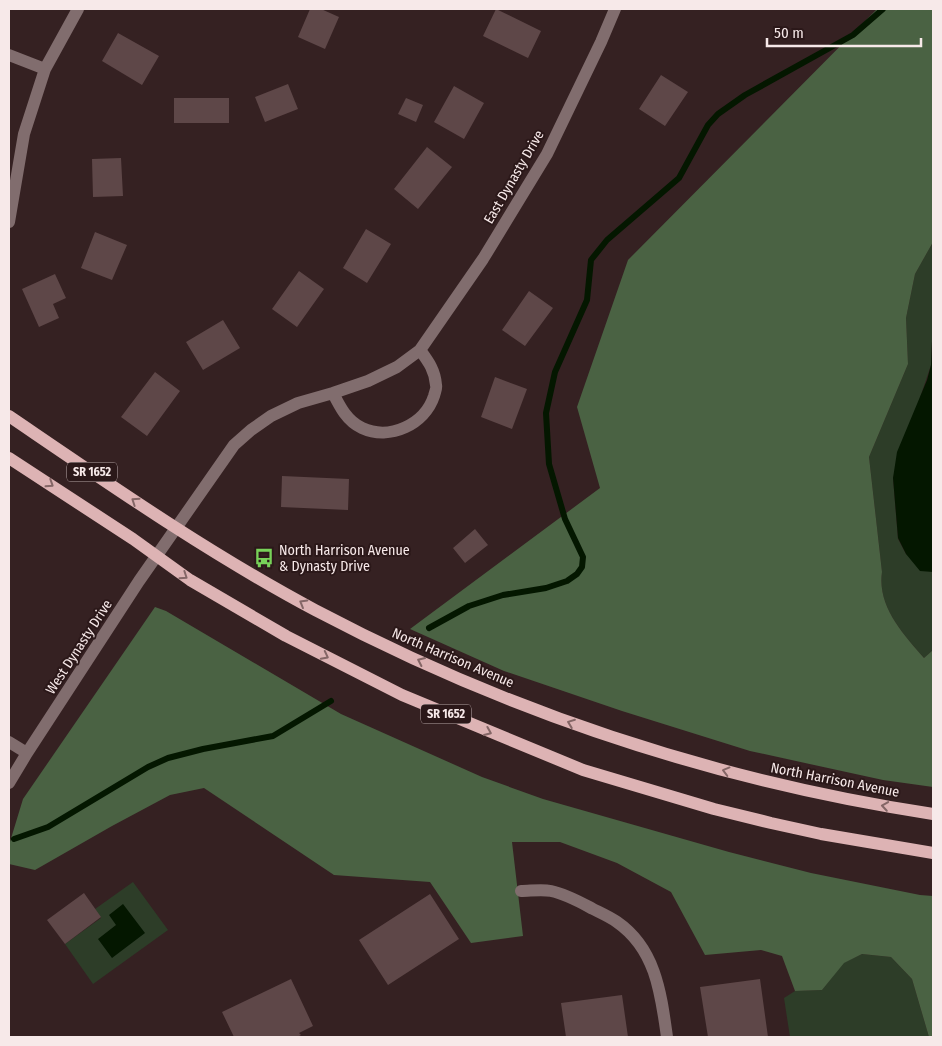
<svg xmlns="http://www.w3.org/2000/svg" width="942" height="1046" viewBox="0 0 942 1046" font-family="'Fira Sans Condensed',sans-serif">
	<rect width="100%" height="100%" fill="#352122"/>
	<path fill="#2d3d28" d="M933,242v76l-2,47 -38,113 5,61 8,15 27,15v81l-9,8c-21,-24 -47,-52 -42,-86l-13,-115 39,-93 -2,-46 9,-44z
		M133,882l35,48 -75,54 -28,-40 36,-26 -6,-9z
		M862,954l29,3 21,22 17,58h-139l-6,-39 11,-7 27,-1 21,-27z"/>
	<path fill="#4a6243" d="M877,9h56v233l-18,32 -9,44 2,46 -39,93 13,115c-5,34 21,62 42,86l9,-8v137l-50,-7 -133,-29 -128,-40 -118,-40 -94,-42 190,-141 -23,-81 51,-147z
		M155,607l11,4 175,103 141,63 61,22 186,53 82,21 109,22 13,1v141h-4l-17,-58 -21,-22 -29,-3 -18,9 -22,27 -27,1 -13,-35 -21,-6 -56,5 -34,-63 -54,-29 -57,-21h-48l11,94 -52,7 -41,-61 -96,-7 -130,-87 -34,7 -58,31 -77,44 -26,-6v-19l14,-46z"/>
	<path fill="#041700" d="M933,318v254l-13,-1 -14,-17 -8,-16 -5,-60 4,-26 30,-72 4,-15z
		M123,904l22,29 -33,25 -14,-19 18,-14 -7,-10z"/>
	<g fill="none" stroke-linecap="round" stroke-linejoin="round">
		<path stroke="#041700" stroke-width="6" d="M429,628l40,-22 34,-11 43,-7 21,-7 10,-7 5,-7 1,-10 -18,-38 -16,-55 -3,-51 9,-41 32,-72 4,-40 16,-20 72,-62 29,-53 10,-11 27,-19 108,-60 30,-26
			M14,839l34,-12 100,-60 20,-9 35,-9 70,-13 58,-35"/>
	</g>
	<path fill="#5e4748" d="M310,9h11l18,8 -14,32 -27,-12z
		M496,9l45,22 -13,27 -45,-22z
		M118,33l41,23 -17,29 -40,-24z
		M661,75l27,17 -23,34 -26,-17z
		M288,84l10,25 -33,13 -10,-25z
		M454,86l30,17 -20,36 -30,-17z
		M174,98h55v25h-55z
		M406,98l17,7 -7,17 -18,-8z
		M427,147l25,20 -34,42 -24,-20z
		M121,158l2,38 -30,1 -1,-38z
		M366,229l25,15 -24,39 -24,-15z
		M95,232l32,13 -15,35 -31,-12z
		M299,271l25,18 -27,38 -25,-18z
		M55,274l11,24 -13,6 6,14 -20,9 -17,-38z
		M529,291l24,17 -28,38 -23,-16z
		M223,320l17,28 -37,22 -17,-28z
		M155,372l25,19 -33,45 -26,-19z
		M495,377l32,12 -15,40 -31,-12z
		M282,476l67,3 -1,31 -67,-3z
		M475,529l13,16 -23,18 -12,-15z
		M84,893l17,24 -36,27 -18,-24z
		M430,894l29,45 -71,46 -29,-45z
		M291,979l22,47 -14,7 2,2 -4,2h-63l-12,-25z
		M760,979l8,58h-60l-8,-50z
		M622,995l6,42h-62l-5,-34z"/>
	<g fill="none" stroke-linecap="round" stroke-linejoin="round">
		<path stroke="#816d6e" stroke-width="12" d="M9,55l36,14
			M9,222l15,-88 21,-65 33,-60
			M333,393c7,14 14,28 29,35 28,13 63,-4 72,-32 1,-4 3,-8 2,-11 -1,-15 -8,-24 -16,-35
			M9,742l18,11
			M9,783l18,-30 112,-172 95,-136 17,-15 20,-14 27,-13 35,-10 35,-12 29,-14 23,-17 63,-91 64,-105 54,-112 14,-33
			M521,891c9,0 21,-2 30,0 15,3 29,11 42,18 8,4 17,8 24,13 39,27 44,72 50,115"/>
		<path stroke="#ddb3b4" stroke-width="12" d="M9,416c100,68 199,137 306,194 193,102 402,171 618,204
			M9,458l124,81 57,41 96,56 116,59 181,75 131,39 57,14 50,11 112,19"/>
	</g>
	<defs><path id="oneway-chevron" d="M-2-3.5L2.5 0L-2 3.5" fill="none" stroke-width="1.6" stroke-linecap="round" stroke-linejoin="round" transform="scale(1.25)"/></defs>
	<g stroke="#846666">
		<use href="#oneway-chevron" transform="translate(50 484) rotate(33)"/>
		<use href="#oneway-chevron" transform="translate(135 501) rotate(-146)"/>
		<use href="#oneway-chevron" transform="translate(184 576) rotate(34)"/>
		<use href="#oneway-chevron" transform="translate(303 603) rotate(-150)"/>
		<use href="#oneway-chevron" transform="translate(325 656) rotate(27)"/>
		<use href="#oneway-chevron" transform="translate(421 661) rotate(-155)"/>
		<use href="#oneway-chevron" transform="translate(571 723) rotate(-159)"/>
		<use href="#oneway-chevron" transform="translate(488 732) rotate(23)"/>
		<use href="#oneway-chevron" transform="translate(726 771) rotate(-165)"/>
		<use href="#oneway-chevron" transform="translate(885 806) rotate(-171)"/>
	</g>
	<defs>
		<symbol id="bus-bare" viewBox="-9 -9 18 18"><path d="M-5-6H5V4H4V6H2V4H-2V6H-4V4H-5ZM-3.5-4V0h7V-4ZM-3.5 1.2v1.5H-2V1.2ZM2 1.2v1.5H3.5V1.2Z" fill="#78d259" stroke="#2b1819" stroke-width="2.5" paint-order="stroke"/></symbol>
	</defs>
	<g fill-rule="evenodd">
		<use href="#bus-bare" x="250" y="544" width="28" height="28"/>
	</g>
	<g text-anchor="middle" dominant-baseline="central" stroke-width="4" stroke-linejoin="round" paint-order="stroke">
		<g fill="#2b1819" stroke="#baaaab" stroke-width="1">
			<rect x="67" y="462.5" width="50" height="19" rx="4"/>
			<rect x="421" y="704.5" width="50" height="19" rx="4"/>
		</g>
		<g font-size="12" font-weight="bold" fill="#f7e9e9">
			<text x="92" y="472">SR 1652</text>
			<text x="446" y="714">SR 1652</text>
		</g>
		<g font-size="14" fill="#f7e9e9" stroke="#2b1819">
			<text transform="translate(514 177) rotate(-60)">East Dynasty Drive</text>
			<text transform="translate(79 647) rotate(-57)">West Dynasty Drive</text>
			<text transform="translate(453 658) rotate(23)">North Harrison Avenue</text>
			<text transform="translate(835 780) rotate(11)">North Harrison Avenue</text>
		</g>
		<g font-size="14" fill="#f7e9e9" stroke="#2b1819" text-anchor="start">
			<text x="279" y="550">North Harrison Avenue<tspan x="279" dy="16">&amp; Dynasty Drive</tspan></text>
		</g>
	</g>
	<rect width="942" height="1046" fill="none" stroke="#f7e9e9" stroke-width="20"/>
	<path d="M767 38v8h154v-8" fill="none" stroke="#f7e9e9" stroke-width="2.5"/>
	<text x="774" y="38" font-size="15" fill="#f7e9e9" stroke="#2b1819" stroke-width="4" paint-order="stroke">50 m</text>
</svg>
